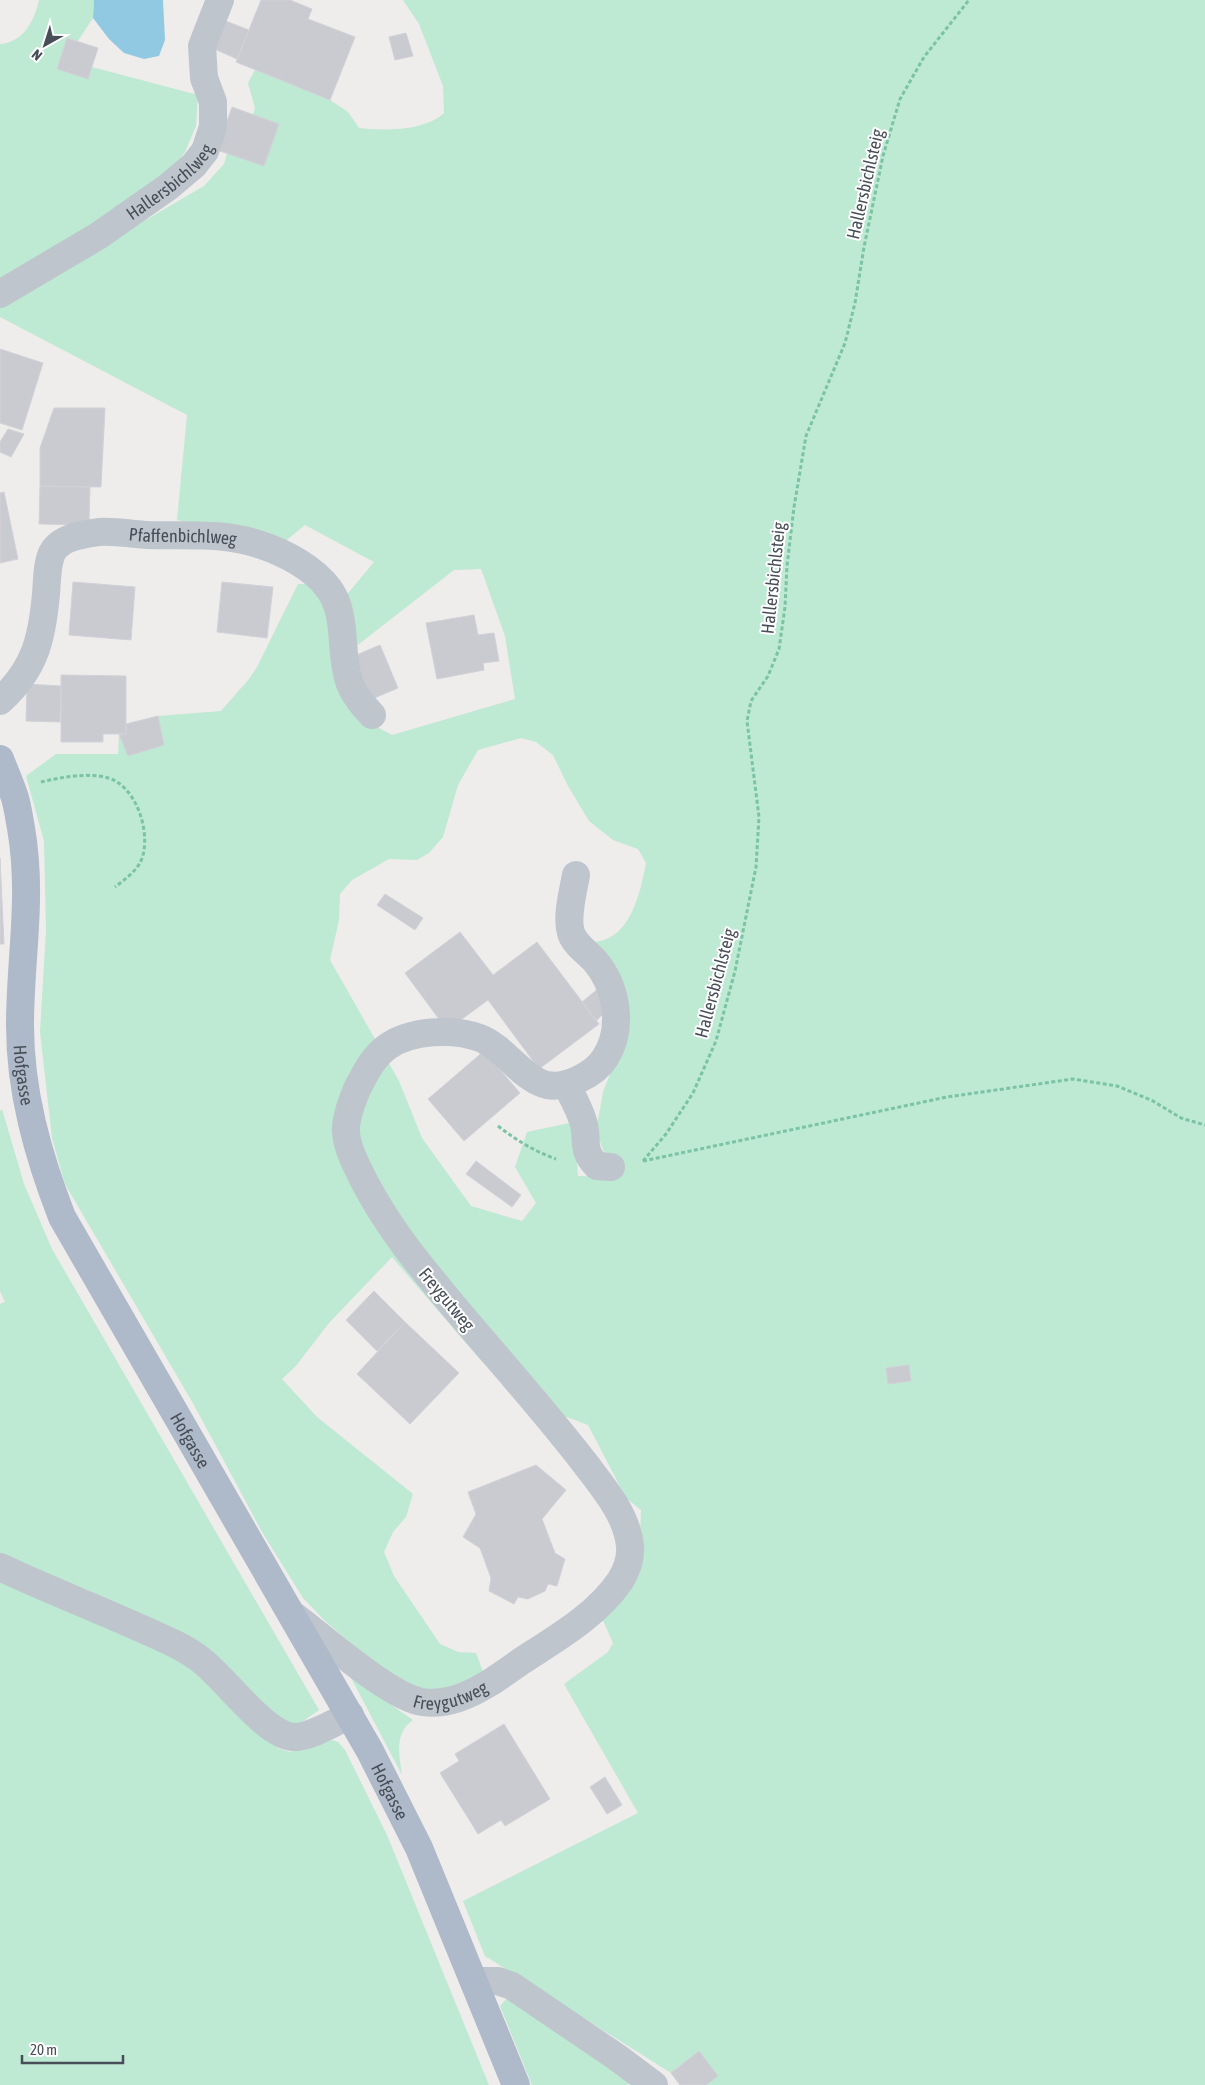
<svg xmlns="http://www.w3.org/2000/svg" width="1205" height="2085" viewBox="0 0 1205 2085" font-family="'Asap Condensed',sans-serif">
	<rect width="100%" height="100%" fill="#efecec"/>
	<path fill="#bee9d2" fill-rule="evenodd" d="M39,0h55l-1,18 -15,23 -11,-3 -10,31 31,10 4,-12 106,28 -2,31 -11,26 -22,28 -163,102v-238c24,-2 34,-23 39,-44z
		M403,0h802v2085h-499l-7,-34 -28,22 -186,-117 -22,-55 175,-88 -74,-129 44,-32 5,-9 -11,-25 37,-48 2,-60 -15,-12 -38,-73 -72,-27 -39,-42 -85,-99 -63,66 -34,44 -13,12 35,38 96,77 -7,23 -13,15 -9,20 10,24 46,68 18,8 18,1 8,21 -39,18 -30,-4 -42,-26 -48,-41 -22,-23 -41,-66 -68,-127 -129,-221 -13,-46 -12,-106 6,-102 -2,-89 -18,-65 30,-22h62l1,-20 9,22 35,-12 -5,-28 63,-5 28,-32 8,-12 41,-83h10l21,21 20,-13 25,-30 -69,-37 -22,18 -106,-23 10,-105 -187,-98v-12l204,-119 20,-22 3,-11 26,-38 2,-7 -7,-25 7,-13 75,30 18,12 11,16c25,3 66,3 85,-15l-1,-27 -24,-62zM481,569l24,67 10,63 -123,36 -30,-16 -26,-57 118,-92zM521,738l15,4 17,13 15,31 21,35 24,19 25,9 8,14c-6,31 -16,79 -55,79l33,97 -21,53 -7,39 9,24 15,22 -42,-1 -4,-54 -47,10 -12,35 21,36 -14,18 -51,-15 -49,-68 -23,-57 -69,-121 9,-40 1,-26 12,-14 37,-21 28,1 12,-7 14,-16 15,-52 20,-35z
		M2,1109l22,75 28,65 267,461 -20,14 -14,-1 -285,-166v-253l5,-2 -5,-11v-180z
		M0,1578l174,73 104,97 12,4 42,-12 6,2 7,8 42,85 102,250h-489z
		M349,1674c22,14 41,31 64,46 -19,13 -14,34 -11,55z
		M506,1999l13,2 113,76 -4,8h-96l-32,-79z"/>
	<path fill="#90c9e1" d="M94,0h69l2,40 -6,16 -15,3 -20,-6 -15,-14 -16,-21z"/>
	<path fill="#cacbd1" stroke="#d1d2d7" d="M261,0h29l22,9 -4,10 47,18 -25,63 -94,-38z
		M223,20l26,10 -12,29 -25,-11z
		M406,33l7,23 -18,4 -6,-23z
		M67,38l31,10 -10,31 -31,-10z
		M232,107l47,17 -15,42 -47,-16z
		M0,349l43,14 -21,67 -22,-7z
		M54,408h51l-4,79 -61,-1v-38z
		M8,429l16,5 -13,23 -11,-5v-10z
		M40,486l50,1 -1,38 -50,-1z
		M4,492l14,67 -18,4v-70z
		M73,582l62,5 -4,53 -62,-5z
		M222,582l51,5 -6,51 -50,-6z
		M474,615l4,20 16,-2 5,28 -16,2 1,7 -47,9 -11,-56z
		M380,645l18,43 -33,14 -18,-43z
		M61,675l65,1v58h-23v8h-42z
		M27,684l34,2 -1,36 -34,-1z
		M158,716l6,29 -36,11 -9,-22h7v-10z
		M0,858l4,86h-4z
		M385,894l38,24 -8,12 -38,-25z
		M460,932l33,43 44,-33 62,82 -60,45 -51,-69 -41,30 -42,-57z
		M599,988l4,26 -7,7 -14,-19z
		M484,1051l36,42 -56,48 -36,-42z
		M476,1161l45,34 -9,12 -46,-33z
		M374,1291l31,31 -28,29 -31,-31z
		M405,1322l54,51 -49,51 -53,-50z
		M909,1365l2,16 -23,3 -2,-16z
		M536,1465l30,25 -24,29 13,34 10,6 -8,27 -9,-2 -3,7 -17,8 -10,-2 -4,7 -25,-13 2,-13 -11,-30 -17,-11 13,-23 -8,-22z
		M504,1724l46,75 -45,27 -4,-6 -23,14 -38,-61 19,-12 -4,-7z
		M605,1777l17,28 -15,9 -17,-27z
		M699,2051l19,25 -12,9h-26l-9,-12z"/>
	<g fill="none" stroke-linecap="round" stroke-linejoin="round">
		<path stroke="#7ac3a5" stroke-width="3" stroke-dasharray="4 2.5" stroke-linecap="butt" d="M41,782c20,-5 58,-12 76,0 23,14 35,58 23,81 -6,10 -16,17 -25,24
			M498,1126c18,14 36,25 58,33
			M643,1161l23,-27 27,-41 23,-52 19,-70 21,-104 3,-50 -12,-96 4,-20 17,-25 11,-27 6,-42 2,-41 7,-59 12,-71 39,-93 10,-40 9,-56 19,-91 17,-57 24,-42 45,-57
			M643,1161l304,-64 126,-18 44,7 36,15 28,17 24,7"/>
		<g stroke="#bfc5cd" stroke-width="28">
			<path id="s1" d="M0,294l98,-58 70,-49 26,-22 11,-14 8,-24v-25l-9,-24 -2,-32 18,-46"/>
			<path id="s2" d="M0,701c35,-32 42,-62 46,-107 1,-13 1,-30 6,-41 8,-16 32,-19 47,-21 16,-1 33,2 49,3 37,1 77,-3 113,10 24,8 53,23 68,44 19,26 10,63 20,92 4,13 14,24 23,34"/>
			<path d="M566,1084c6,12 13,24 17,37 6,19 -3,28 14,45l14,1"/>
			<path d="M0,1567c46,22 94,40 140,61 20,9 43,18 61,32 24,18 64,75 92,77 16,1 42,-15 57,-22"/>
			<path id="s3" d="M293,1615c30,22 96,82 129,87 12,2 25,0 37,-4 23,-8 44,-24 64,-38 34,-22 74,-45 97,-79 7,-11 11,-23 10,-35 -3,-32 -28,-60 -46,-84 -41,-53 -86,-103 -129,-154 -35,-42 -66,-79 -91,-127 -7,-15 -17,-32 -18,-49 -1,-13 6,-31 11,-43 8,-15 15,-31 30,-42 23,-17 67,-19 93,-9 25,10 42,41 67,47 19,4 48,-11 58,-27 19,-30 12,-71 -10,-97 -8,-9 -20,-16 -24,-28 -5,-16 2,-41 5,-58"/>
			<path d="M474,1981h24l14,5 106,72 36,27"/>
		</g>
		<path stroke="#aeb9c9" stroke-width="28" id="s4" d="M0,759c5,13 11,26 15,39 3,10 4,20 6,30 12,70 -1,129 -1,197 0,67 18,130 42,192l308,534 49,97 97,237"/>
	</g>
	<g text-anchor="middle" dominant-baseline="central" stroke-width="4" stroke-linejoin="round" paint-order="stroke">
		<g font-size="18" fill="#474e57" stroke="#fff">
			<text stroke="none"><textPath href="#s1" startOffset="204">Hallersbichlweg</textPath></text>
			<text transform="translate(865 184) rotate(-77)">Hallersbichlsteig</text>
			<text stroke="none"><textPath href="#s2" startOffset="299">Pfaffenbichlweg</textPath></text>
			<text transform="translate(773 578) rotate(-84)">Hallersbichlsteig</text>
			<text transform="translate(715 983) rotate(-75)">Hallersbichlsteig</text>
			<text stroke="none"><textPath href="#s4" startOffset="320">Hofgasse</textPath></text>
			<text transform="translate(447 1299) rotate(50)">Freygutweg</text>
			<text stroke="none"><textPath href="#s4" startOffset="725">Hofgasse</textPath></text>
			<text stroke="none"><textPath href="#s3" startOffset="186">Freygutweg</textPath></text>
			<text stroke="none"><textPath href="#s4" startOffset="1129">Hofgasse</textPath></text>
		</g>
	</g>
	<g transform="translate(45 45) rotate(219)" stroke="#ffffff" stroke-width="4" paint-order="stroke">
	<path d="M0-4L9 19L0 12L-9 19Z" fill="#474e57"/>
	<text y="-8" font-size="14" font-weight="bold" text-anchor="middle" fill="#474e57">N</text>
	</g>
	<path d="M22 2055v8h101v-8" fill="none" stroke="#474e57" stroke-width="2.5"/>
	<text x="30" y="2055" font-size="15" fill="#474e57" stroke="#ffffff" stroke-width="4" paint-order="stroke">20 m</text>
</svg>
